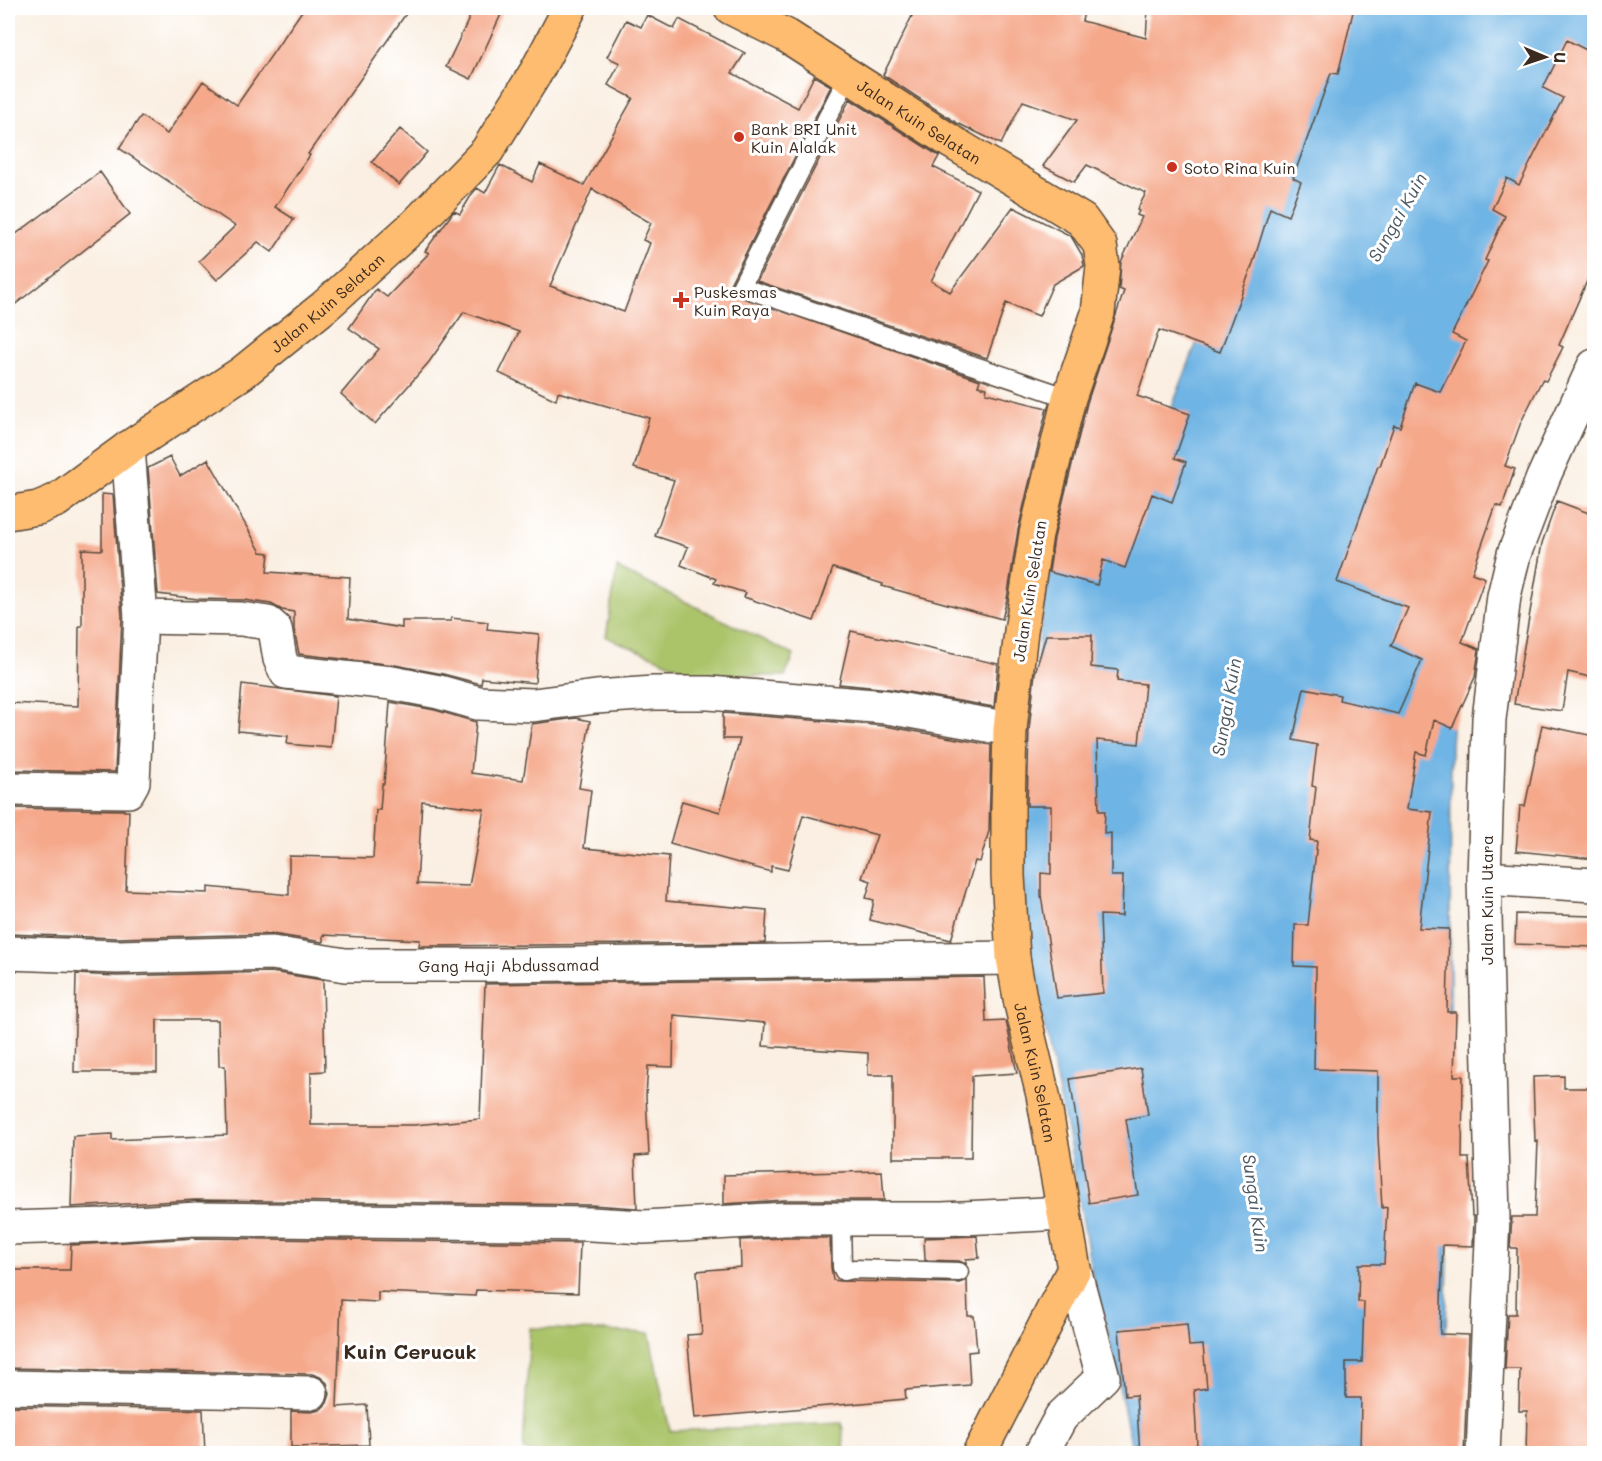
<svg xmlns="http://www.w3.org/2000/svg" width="1602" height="1461" viewBox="0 0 1602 1461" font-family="Mali,sans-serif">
	<rect width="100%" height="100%" fill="#fff"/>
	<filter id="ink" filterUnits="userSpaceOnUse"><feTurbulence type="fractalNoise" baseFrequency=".0167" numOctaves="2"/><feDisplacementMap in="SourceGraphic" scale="12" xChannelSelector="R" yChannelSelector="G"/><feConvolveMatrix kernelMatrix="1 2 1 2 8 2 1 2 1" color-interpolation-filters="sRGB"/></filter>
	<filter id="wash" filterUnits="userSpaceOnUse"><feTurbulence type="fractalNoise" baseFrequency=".008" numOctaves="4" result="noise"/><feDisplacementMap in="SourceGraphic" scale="24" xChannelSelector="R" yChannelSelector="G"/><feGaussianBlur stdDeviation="1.35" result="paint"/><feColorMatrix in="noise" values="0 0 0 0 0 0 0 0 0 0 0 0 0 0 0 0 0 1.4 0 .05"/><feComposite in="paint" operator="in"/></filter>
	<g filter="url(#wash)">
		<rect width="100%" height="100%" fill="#faefe2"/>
		<path fill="#abc46a" stroke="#737744" stroke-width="1.5" d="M617,568l177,87 -9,21 -87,-1 -92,-38z
			M530,1328l119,5 21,98 172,-8 3,30 -306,1 -16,-4z"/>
		<path fill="#6eb4e4" stroke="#546f81" stroke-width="1.5" d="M1268,8h326v211l-36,76 -88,205 -19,244 -2,470 -6,239h-310l-26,-125 -15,-55 -24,-138 -45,-209 6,-173 11,-120 22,-141 36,-97 72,17 27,-70 -68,-28z"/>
		<g id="blocks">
			<path fill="#f5a88a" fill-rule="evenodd" d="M304,8h106l-102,146 2,1 -35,52 19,12 -22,33 -14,-10 -41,38 -18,-19 36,-35 -116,-78 22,-32 26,18 36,-53 34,24z
				M474,8h30l-33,71 -25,-12z
				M916,8h169l-3,13 64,17 2,-30h206l-16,66 -7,-1 -38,105 8,4 -13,34 -18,-8 -17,55 -33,89 -61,-22 -22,66 53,18 -15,44 11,4 -14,40 -20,-8 -27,74 -22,-8 -6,25 -48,-13 5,-34 33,-135 37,-112 -5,-2 2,-27 21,-45 -5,-2 2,-4 -2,-1 9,-17 -59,-28 -13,17 -31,-16 34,-46 -54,-19 -22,43 -44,-21 -74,-48z
				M647,15l27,14 5,-10 66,34 -13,20 66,35 16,-32 17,10 -100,196 -1,7 3,5 247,86 -2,6 9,2 -1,5 61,15 -29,122 -11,69 -5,20 -120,-33 1,-2 -50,-16 -19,53 -70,-24 2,-4 -32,-10 2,-4 -35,-14 7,-18 -33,-11 19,-56 -40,-12 15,-50 -91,-26 -2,8 -57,-27 20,-41 -55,-20 -35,50 -54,62 -34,-30 38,-45 -30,-21 27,-39 11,8 42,-44 -4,-2 29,-40 6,3 12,-20 5,-6 8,5 15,-28 32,17 8,-18 44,21 49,-87 -25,-13 12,-22 -13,-6 19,-37 15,7zM592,189l59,34 -8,17 7,3 -26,69 -74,-26z
				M1567,40l27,14v211l-35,80 4,2 -17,34 -4,-1 -21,42 -16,44 10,3 -13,38 -6,-2 -24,68 13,5 -23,64 17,7 -4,28 -23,51 -18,-8 -8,35 -10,-3 -9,57 25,3 -13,116 30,1 -2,83h9l-2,64h9l-1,82h7l3,58h2l-1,30 -30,-1 -3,89 29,1 -5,119h-104l1,-56h-15v-36h16l2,-60h-6l1,-38h25l3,-57 -5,1 -4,-71v-66l-64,-2 2,-102 -22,-1 1,-41h13l9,-84 -7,-1 6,-53 -4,-1 5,-41 -24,-5 11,-52 36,7 -1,5 59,14 24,-54 -31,-14 17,-38 -71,-26 41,-116h2l14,-41 6,2 15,-44 25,9 26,-51 -14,-7 36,-73 -3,-1 20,-44 -13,-7 15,-31 12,7 44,-87 -20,-10z
				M850,99l89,57 -6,11 45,23 -47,91 19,11 63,-85 58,29 11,19 2,11 -31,18 -14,32 -33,-13 -19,55 -230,-77z
				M400,129l27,23 -28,33 -27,-23z
				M100,172l30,42 -122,96v-70z
				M170,457l10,19 28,-17 53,93 8,1 -2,19 83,5 -2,42 54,9v-7h49v-3l37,4 -1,7 52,5 -4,49 -53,-5 -1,6 -38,-10 -48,-9 -96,-11 -5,-25v-17l-12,-2 -11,-6 -27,-4 -46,-1 -40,-5 -10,-126z
				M102,494l11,1 9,122 -7,155 -107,-2v-67l70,3 1,-80h3v-77l20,1z
				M1557,501l37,14v163l-26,-6 -6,39 -48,-7 28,-161z
				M851,631l147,33 -4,43 -104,-18 -51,-5z
				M1046,635h46l-1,32 27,3 -1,11 28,3 -6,60 -42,-4 2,71h6l-1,23 7,-1v43h12l-1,40 -22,-1 3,78 -46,5 -16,-103v-22l10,1v-68h-24l2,-76 6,-57z
				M242,684l94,12 -5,52 -44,-4 1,-8 -50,-5z
				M390,702l45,8 41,12 -5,51 52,7 9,-56 44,-6 14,3 -11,67 12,2 -7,58 85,8 -3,45 101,9 -2,33 -346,3 1,-6 -97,-5v7l-51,-8 -155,4 -109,-4v-126l116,2v1h5l-3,79 82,3v-6l81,8v-39l84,2 3,-48h4l2,-26h2zM422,801l62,8 -15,77 -52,-2z
				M723,713l162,13 106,19 -2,86 -9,31 -5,-1 -24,79 -81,-20 4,-20 -8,-2 5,-17 -9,-3 15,-43 -74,-20 -15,55 -17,-4v6l-101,-28 12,-43 38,11 20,-73h-17z
				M1542,725l52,11v123l-78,-8 4,-45h5z
				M1516,914l78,2v31l-79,-3z
				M271,972l52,8 2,91 -14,1v53h103l66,-6 5,-135 499,-7 2,45 20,-1 11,52 -45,3 -1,82h-78v-83h-25v-22l-105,-7 2,-23 -91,-8 -1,52 -25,-1 -2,30 3,59 -14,1 2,52 -46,-3 -395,-5 -125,7 2,-71 39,-2v6l115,-5 -2,-69h-6l-1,-46h-61v52h-83l2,-98 41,2z
				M1141,1068l7,47 -22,4 12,76 -49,8 -19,-124z
				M1564,1076v12h30v366h-68l1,-43h-8l1,-42h-15l3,-55h8l1,-66h-7l2,-31h23l3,-76 -3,1 -2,-65z
				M882,1171l2,29h-100l-60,4v-29z
				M977,1236l2,22 -13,1v5l-7,-3 -34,-1 -1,-22z
				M196,1238l384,5 -2,50 -102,-3 -1,6 -97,-4v10l-37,-2 -4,107 30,-2 2,40 -78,2v-36l20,1 9,-2 7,-7 3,-9 -3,-11 -7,-6 -8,-3 -304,-6v-98h62l1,-25z
				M786,1238h44l1,29 2,13 7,1 119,2 8,-3 1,36h6l3,35 -9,1 2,33 -65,5 1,9 -211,19 -8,-83 15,-1 -5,-63 44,-4 -1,-27z
				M1187,1324l2,22 14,-1 4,43 -13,2 3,55h-2v9h-55l-4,-59 -11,1 -6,-66z
				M8,1406l195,4 2,44h-197z"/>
		</g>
	</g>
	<g filter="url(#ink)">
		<use href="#blocks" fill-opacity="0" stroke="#58483b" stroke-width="1.5"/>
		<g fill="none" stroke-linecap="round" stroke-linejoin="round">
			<defs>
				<path id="service" d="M849,75l-108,212 328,111
					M841,1220l1,47 2,4 10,-2 105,3"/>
				<g id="minor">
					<path d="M141,617l100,2 27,4 7,6 5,30 6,13 106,11 47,9 39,11 55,2 63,-8 58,-4h55l178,14 123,22"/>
					<path d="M8,789l120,2 5,-9 8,-165 -13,-169"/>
					<path d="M1484,878l110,7"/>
					<path id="s1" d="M8,953l109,4 155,-4 73,12h147l521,-7"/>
					<path d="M8,1228l97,-3 91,-6 395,5 53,3 141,-8h157l122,-6"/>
					<path d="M8,1387l303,6"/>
					<path d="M1041,1454l20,-37 42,-40 -29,-108"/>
				</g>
				<path id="tertiary" d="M1483,1454l10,-237 -9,-339 5,-159 15,-123 10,-42 29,-76 51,-112"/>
				<g id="primary">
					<path id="s2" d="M731,8l56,28 163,105 132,79 18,25 3,21 -5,47 -29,85 -33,136 -15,97 -11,98 -2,80v67l5,82 8,46 22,91 31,174 -95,185"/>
					<path id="s3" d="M8,513l30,-5 19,-8 71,-52 114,-75 82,-66 92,-83 71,-73 49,-79 34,-64"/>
				</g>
			</defs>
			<use href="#service" stroke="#58483b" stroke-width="21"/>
			<use href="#minor" stroke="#58483b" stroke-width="36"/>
			<use href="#tertiary" stroke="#58483b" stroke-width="36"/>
			<use href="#primary" stroke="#58483b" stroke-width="36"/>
			<use href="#service" stroke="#fff" stroke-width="18"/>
			<use href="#minor" stroke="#fff" stroke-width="33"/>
			<use href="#tertiary" stroke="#fff" stroke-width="33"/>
			<use href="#primary" stroke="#febc70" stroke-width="33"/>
		</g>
	</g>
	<g fill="#c8321e" stroke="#fff" stroke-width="2">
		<circle cx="739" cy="137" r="6"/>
		<circle cx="1172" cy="167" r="6"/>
		<path d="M678 291h6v6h6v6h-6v6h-6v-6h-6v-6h6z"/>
	</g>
	<g text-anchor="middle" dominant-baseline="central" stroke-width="6" stroke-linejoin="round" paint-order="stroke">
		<g font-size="16" fill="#3b2a1e" stroke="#fff">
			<text stroke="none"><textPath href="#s2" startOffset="220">Jalan Kuin Selatan</textPath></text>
			<text stroke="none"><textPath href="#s3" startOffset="386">Jalan Kuin Selatan</textPath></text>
			<text transform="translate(1029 591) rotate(-81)">Jalan Kuin Selatan</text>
			<text transform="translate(1486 900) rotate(-90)">Jalan Kuin Utara</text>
			<text stroke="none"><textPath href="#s1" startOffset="502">Gang Haji Abdussamad</textPath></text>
			<text stroke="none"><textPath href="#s2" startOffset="1282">Jalan Kuin Selatan</textPath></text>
		</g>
		<g font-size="16" fill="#3b2a1e" stroke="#fff" text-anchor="start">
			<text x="751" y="128">Bank BRI Unit<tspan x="751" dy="18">Kuin Alalak</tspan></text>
			<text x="1184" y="167">Soto Rina Kuin</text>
			<text x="694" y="291">Puskesmas<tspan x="694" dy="18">Kuin Raya</tspan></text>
		</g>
		<g font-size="18" font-style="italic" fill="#4d5a63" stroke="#fff">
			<text transform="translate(1397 217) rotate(-60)">Sungai Kuin</text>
			<text transform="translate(1226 707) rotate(-80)">Sungai Kuin</text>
			<text transform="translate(1256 1203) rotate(82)">Sungai Kuin</text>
		</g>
		<g font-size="20" font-weight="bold" fill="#3b2a1e" stroke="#fff">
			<text x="410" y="1351">Kuin Cerucuk</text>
		</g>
	</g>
	<rect width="1602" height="1461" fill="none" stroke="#fff" stroke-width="30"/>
	<g transform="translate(1545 57) rotate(92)" stroke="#ffffff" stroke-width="4.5" paint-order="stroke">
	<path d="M0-4.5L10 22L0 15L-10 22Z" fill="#3b2a1e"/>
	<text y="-9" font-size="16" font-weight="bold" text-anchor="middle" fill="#3b2a1e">U</text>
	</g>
</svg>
